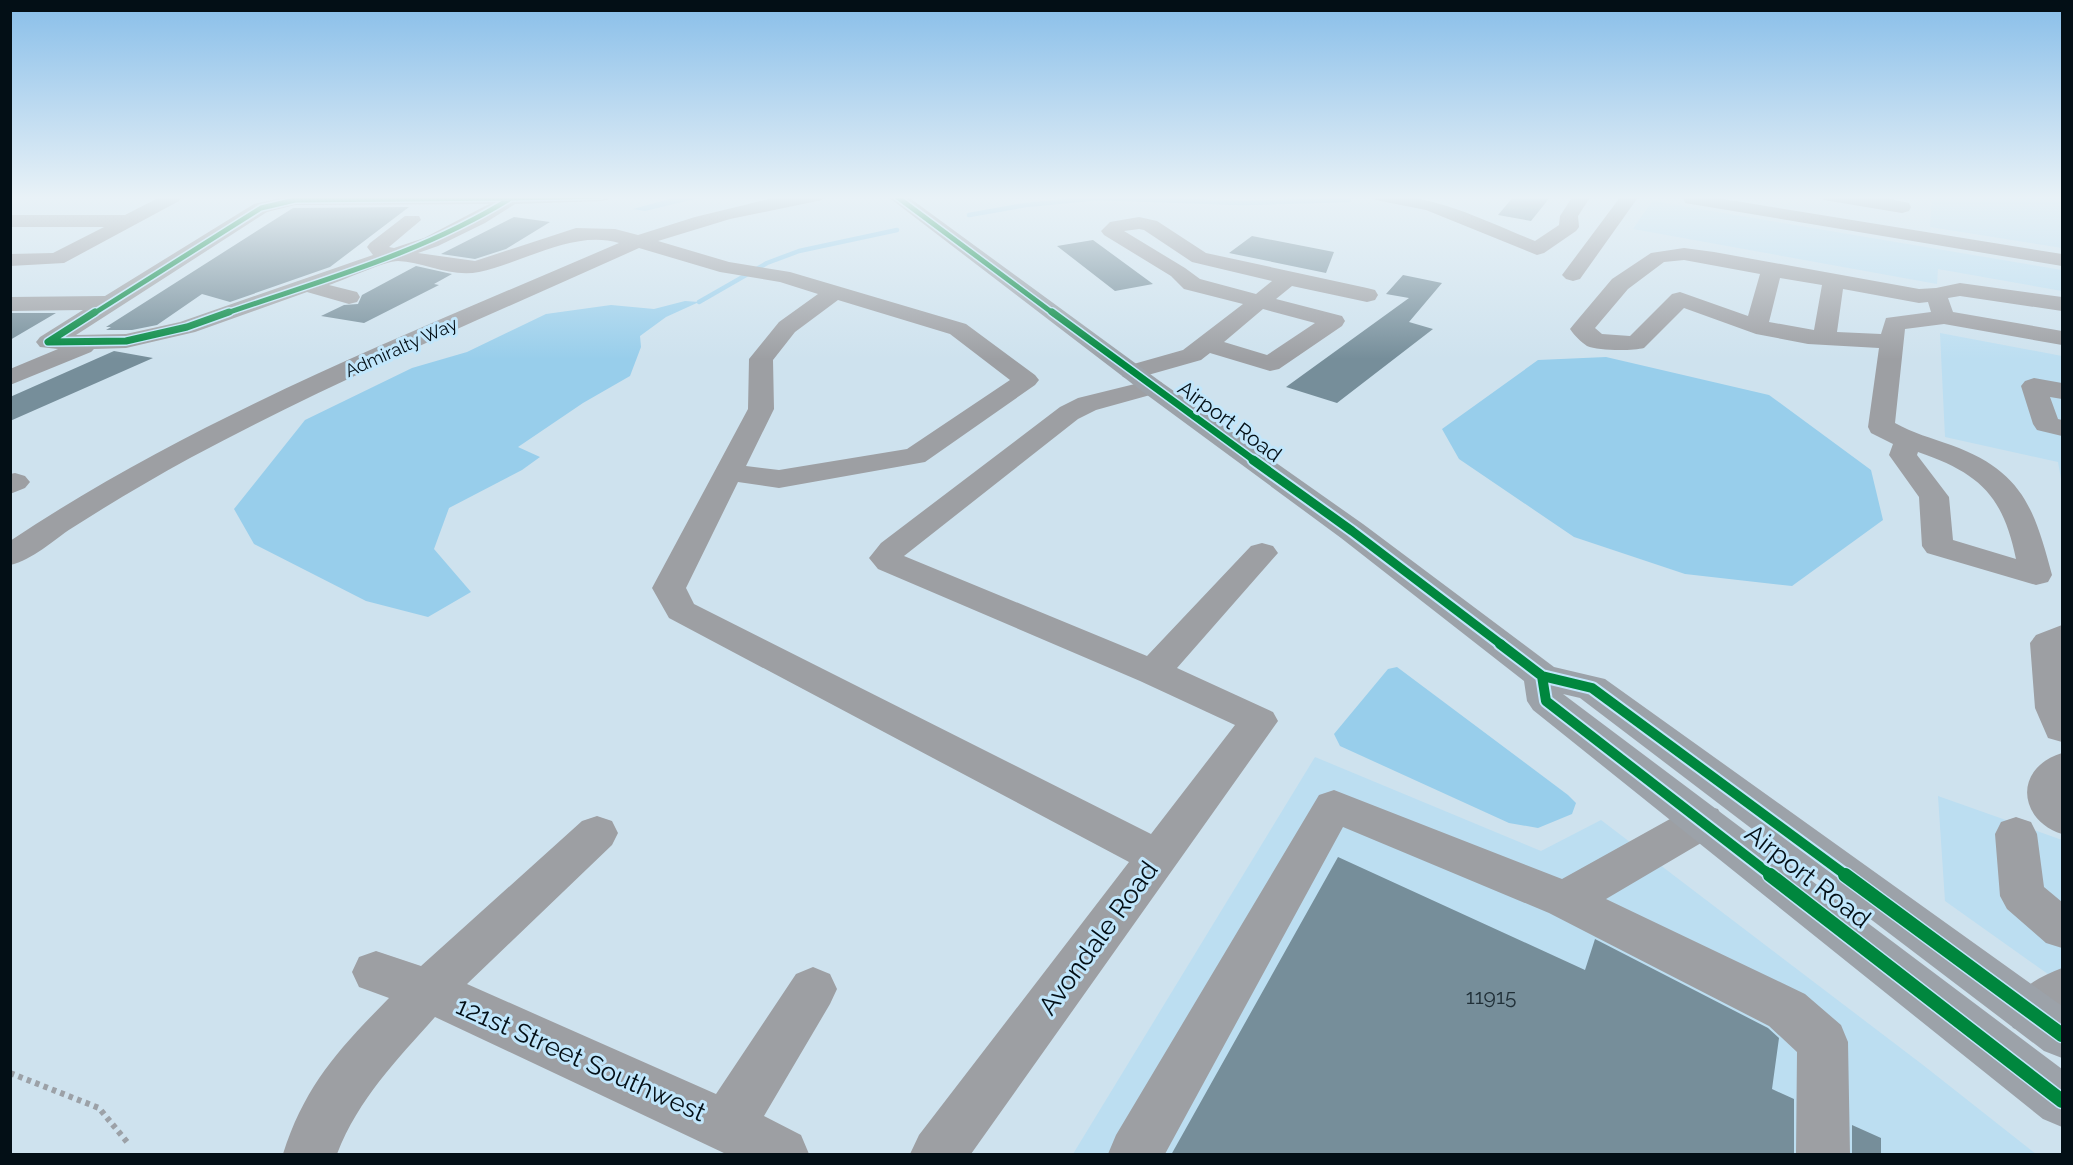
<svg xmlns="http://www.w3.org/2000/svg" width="2073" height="1165" viewBox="0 0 2073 1165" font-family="Raleway,sans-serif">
	<rect width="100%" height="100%" fill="#cee2ee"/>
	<path fill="#bcdef1" d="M1932,196h130v52l-132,-21z
		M1652,201l410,69v21l-124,-22 -1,15 -304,-55z
		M1940,333l122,23v128l-4,-22 -113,-25z
		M1315,757l226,94 60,-31 322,245 113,89h-963z
		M1938,796l124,44v144l-117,-83z"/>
	<path fill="#98ceeb" d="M681,196h26l-62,15 -12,-2z
		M685,301l14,1 -33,15 -26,19 1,11 -11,29 -47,27 -65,44 22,10 -18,13 -73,38 -15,41 37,43 -43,25 -62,-16 -112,-57 -20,-35 71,-89 107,-52 55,-16 79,-38 65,-9 43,4z
		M1606,357l163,38 102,75 12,50 -91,66 -107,-12 -111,-37 -115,-78 -17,-30 96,-69z
		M1397,667l171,128 8,8 -4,11 -34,14 -29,-5 -169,-77 -6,-12 54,-65z"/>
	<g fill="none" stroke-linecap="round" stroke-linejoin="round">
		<path stroke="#98ceeb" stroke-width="4.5" d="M969,215l57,-10 72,-7 144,5 107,-3
			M699,302l68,-39 32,-12 98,-21"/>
	</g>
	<path fill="#768e9a" d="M1514,196h37l-20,25 -33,-6z
		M409,207l-79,60 -100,35 -28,-8 -45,31 -25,5h-26l5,-3h-5l187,-119z
		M514,217l36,5 -44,27 -31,10 -34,-5z
		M1252,236l82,16 -8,21 -97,-20z
		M1093,240l60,44 -38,7 -58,-45z
		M416,266l36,8 -18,10 5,1 -75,38 -43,-7 23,-11 14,-1 4,-9z
		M1403,275l39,8 -33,39 24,7 -96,74 -51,-16 123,-89 -23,-4z
		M10,313h46l-46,27z
		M114,351l39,7 -143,63v-24z
		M1338,857l247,113 10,-31 173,89 11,10 -7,51 22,10v56h-623z
		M1852,1125l29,13v17h-29z"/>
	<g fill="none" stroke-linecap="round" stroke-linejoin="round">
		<path stroke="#9ca1a7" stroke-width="6" stroke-dasharray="4.5 4.5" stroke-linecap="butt" d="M10,1073l89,35 28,34"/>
		<path fill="#9d9fa3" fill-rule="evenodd" d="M162,196l20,1 -3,4 -115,62 -54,3v-12l43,-1 51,-26h-94v-12h115z
			M290,196h320l-3,4 -6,1 -86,3 -30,19 -47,23 -20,7 57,8 101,-33 39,1 23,6 57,-18 74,-18 17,-3h39l-3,4 -92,19 -72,22 71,21 61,10 176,52 69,51 4,5 -4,5 -110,77 -146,26 -41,-6 -52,106 8,16 457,230 84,-109 -95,-44 -262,-112 -9,-11 12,-15 179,-136 18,-9 65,-16 9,-3 9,3 4,5 -4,5 -65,18 -18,9 -174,137 243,100 104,-110 11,-3 11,3 5,7 -101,115 96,44 5,9 -307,433h-61l9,-19 210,-273 -460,-244 -17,-30 96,-179 1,-50 30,-37 39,-28 -38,-12 -60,-10 -81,-24c-150,68 -304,132 -449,210 -40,22 -79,45 -118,70 -19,12 -39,32 -62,37v-24c187,-125 403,-209 609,-298 -45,-14 -96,20 -140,29 -27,6 -55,-10 -81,-11 -13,0 -54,19 -69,24l28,7 3,5 -3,5 -8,2 -42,-12 -112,40 -69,16 -32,1 -3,3 -81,33v-16l48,-20 -18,-2 -4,-5 4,-5 43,-27 -73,1v-14l95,-1 149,-92zM489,204l-65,34 -30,10 -5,-1 32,-27 -2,-4h-14l-35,27 -3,4 6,8 -193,67 -54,12 -50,1 191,-123 28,-7zM838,300l112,34 60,46 -103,69 -128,21 -33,-4 28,-57 -1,-49 22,-28z
			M1373,196c58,-4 109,24 162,45l24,-16 1,-9 13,-20h18l-13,20 1,11 -3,4 -32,22 -7,2 -111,-45 -50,-10z
			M1621,196h18l-59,83 -7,2 -7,-2 -4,-4z
			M1683,196h21l358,58v12l-371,-62 -6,-1z
			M1821,196c29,-2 59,0 88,7l2,4 -2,4 -7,2 -78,-13z
			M1139,217l18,4 49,32 161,35 8,2 3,5 -3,5 -8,2 -75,-16 -16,13 66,17 3,5 -3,5 -63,43 -9,2 -60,-18 -9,7 -60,17 -9,2 -9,-2 -3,-5 3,-5 60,-17 60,-46 -59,-15 -13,-13 -67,-41 -3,-4 9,-9zM1139,229l5,1 48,32 80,19 -16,13 -56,-15 -15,-11 -61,-37zM1263,309l52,14 -48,32 -43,-13z
			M1684,248l30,4 205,37 17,-1 24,-5 102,14v14l-102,-15 -12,2 5,14 109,19v14l-118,-21 -39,5 -10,94c18,10 36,15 56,22 71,26 83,62 101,130l-4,7 -12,3 -109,-32 -5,-7 -3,-49 -30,-42 4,-11 -22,-11 -3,-6 11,-79 -71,-4 -52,-10 -72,-26 -40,40c-11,3 -46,3 -57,-2 -6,-4 -13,-11 -17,-17l4,-5 38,-45 39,-26zM1684,260l76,14 -12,42 -68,-24 -8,2 -42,42 -28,-2 -7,-6 33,-39 36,-27zM1780,278l42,7 -8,45 -45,-8zM1843,289l76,14 9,-1 3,10 -45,6 -5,16 -44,-2zM1918,452c61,21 85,43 98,107l-63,-19 -4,-43 -32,-42z
			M2034,378l28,5v16l-12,-2 8,22 4,1v16l-25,-6 -4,-6 -12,-38 4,-5z
			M15,473l10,3 5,6 -5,6 -15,6v-20z
			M2062,625v117l-14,-4 -13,-30 -5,-65 6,-8z
			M2062,753v81c-44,-14 -49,-66 0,-81z
			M1334,790l228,89 126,-70 15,-4 15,4 6,12 -6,12 -112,66 199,95 36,31 7,17 2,112h-54l1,-102 -28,-26 -220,-113 -206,-86 -178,327h-57l8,-19 203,-340z
			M597,816l15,5 6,12 -6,12 -145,139 249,110 80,-120 17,-7 17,7 7,15 -7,15 -66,112 37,19 8,19h-83l-291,-137c-39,44 -76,81 -98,137h-54c22,-69 56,-105 106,-156l-30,-11 -7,-15 7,-15 17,-6 45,15 161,-145z
			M2016,817l15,5 6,12 7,53 18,15v46l-16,-5 -39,-34 -7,-13 -5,-62 6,-12z
			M2062,968v50l-13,10 -18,6 -18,-6 -7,-16c11,-23 32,-35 56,-44z"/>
		<path fill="#9ca2a9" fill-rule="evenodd" d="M887,196h20l254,186 202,142 191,143 51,12 457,327v52l-18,-7 -464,-353 -17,-4 499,375v58l-19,-8 -510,-409 -6,-9 -3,-20 -183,-143 -198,-146z"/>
		<defs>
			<path id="cycleway-far4" d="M896,196l158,118
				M511,198l90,-2
				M93,314l168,-106 34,-8 216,-2
				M224,314c98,-34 199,-61 287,-116"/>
			<path id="cycleway-far3" d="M95,312l-47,30 78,-1 61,-14 42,-15
				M1052,312l203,149"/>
			<path id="cycleway-far2" d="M1253,460l99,71 150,114"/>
			<path id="cycleway-far1" d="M1500,644l42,32 50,12 255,188
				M1542,676l4,25 226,175"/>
			<path id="cycleway" d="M1770,875l292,226
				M1845,875l217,160"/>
		</defs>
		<use href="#cycleway-far4" stroke="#c1e6fb" stroke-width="8"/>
		<use href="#cycleway-far3" stroke="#c1e6fb" stroke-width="10"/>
		<use href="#cycleway-far2" stroke="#c1e6fb" stroke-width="13"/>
		<use href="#cycleway-far1" stroke="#c1e6fb" stroke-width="14"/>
		<use href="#cycleway" stroke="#c1e6fb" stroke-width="17"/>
		<use href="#cycleway-far4" stroke="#00873e" stroke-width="5"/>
		<use href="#cycleway-far3" stroke="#00873e" stroke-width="7"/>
		<use href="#cycleway-far2" stroke="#00873e" stroke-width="9"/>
		<use href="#cycleway-far1" stroke="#00873e" stroke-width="10"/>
		<use href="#cycleway" stroke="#00873e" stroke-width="14"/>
	</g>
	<linearGradient id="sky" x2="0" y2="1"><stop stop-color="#88bee9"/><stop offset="0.55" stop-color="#e9f2f7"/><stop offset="1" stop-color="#e9f2f7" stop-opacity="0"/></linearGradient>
	<rect width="2073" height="359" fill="url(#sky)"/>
	<g text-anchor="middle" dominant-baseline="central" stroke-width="6" stroke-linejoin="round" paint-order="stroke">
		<g font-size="18" fill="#030f16" stroke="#c1e6fb">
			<text transform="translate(401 347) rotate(-24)">Admiralty Way</text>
		</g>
		<g font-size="21" fill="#030f16" stroke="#c1e6fb">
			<text transform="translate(1230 421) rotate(36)">Airport Road</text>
		</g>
		<g font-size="21" fill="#202f37">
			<text x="1491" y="996">11915</text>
		</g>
		<g font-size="26" fill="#030f16" stroke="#c1e6fb">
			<text transform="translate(1808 876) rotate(38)">Airport Road</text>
			<text transform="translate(1098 938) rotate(-54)">Avondale Road</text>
			<text transform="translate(581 1059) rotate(24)">121st Street Southwest</text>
		</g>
	</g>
	<rect width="2073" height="1165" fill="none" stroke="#030f16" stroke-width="24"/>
</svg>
